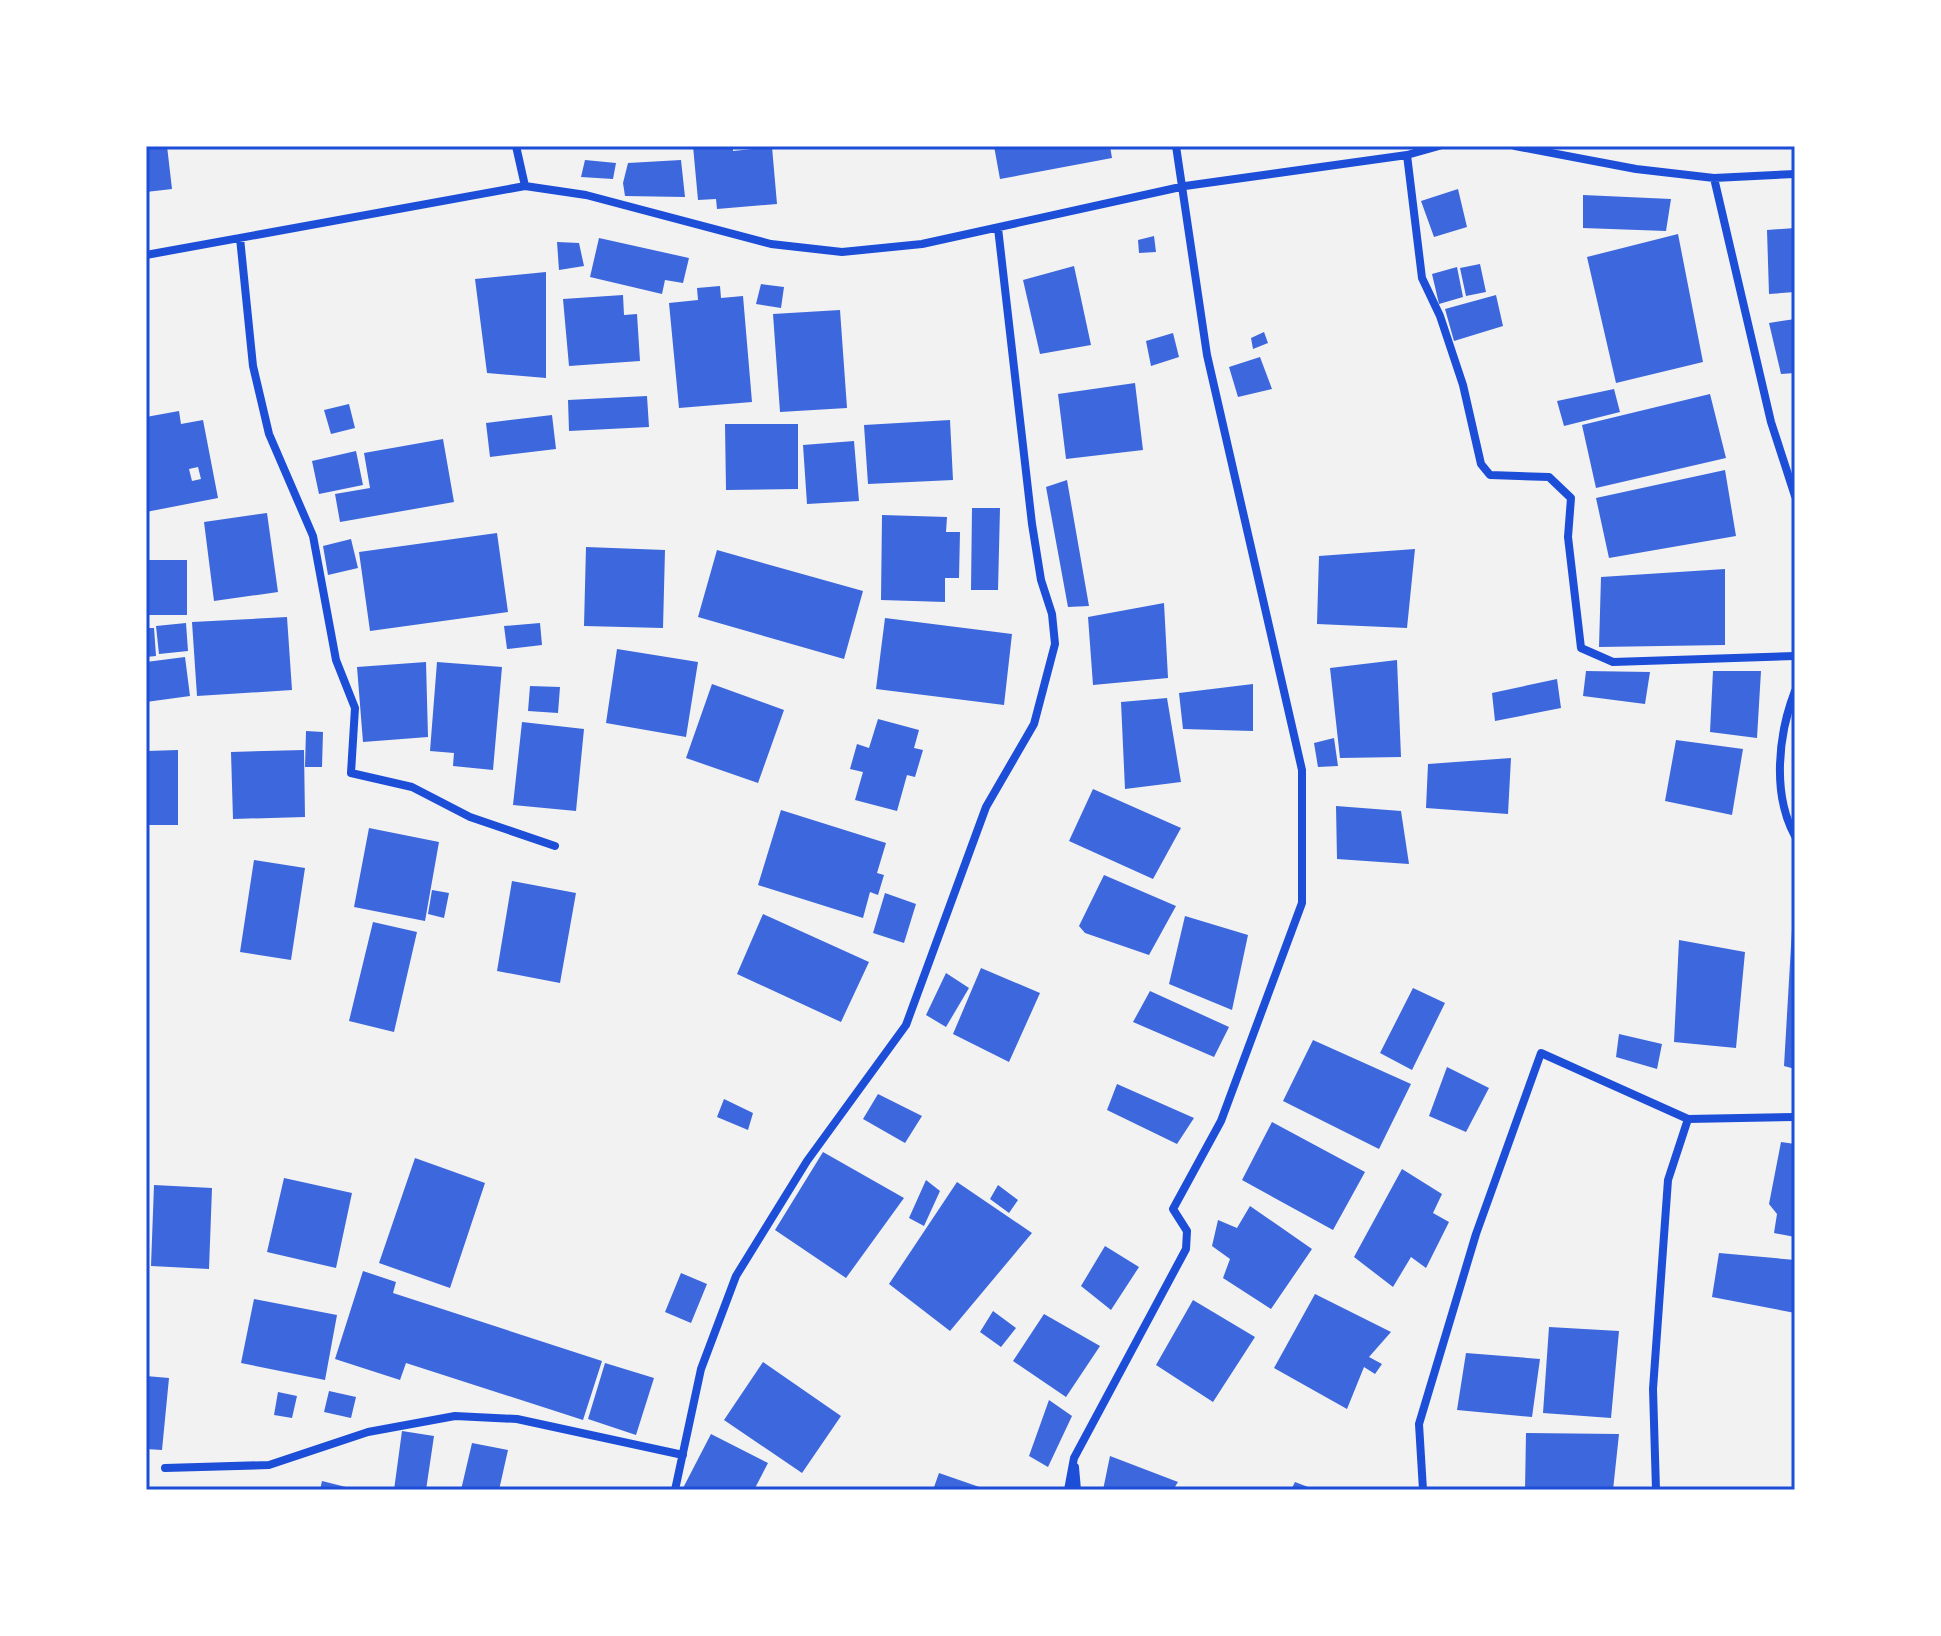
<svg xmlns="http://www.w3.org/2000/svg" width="1941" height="1636" viewBox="0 0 1941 1636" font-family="'Asap Condensed',sans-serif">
	<rect width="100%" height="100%" fill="#f2f2f2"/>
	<path fill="#3d67dc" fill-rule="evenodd" d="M146,146h21l5,43 -26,3z
		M693,146h40v5l39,-4 5,57 -60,5 -1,-10 -18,1z
		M994,146h116l2,12 -112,21z
		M585,160l31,3 -3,16 -32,-2z
		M681,160l4,37 -60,-1 -2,-13 5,-20z
		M1458,189l9,38 -33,10 -13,-36z
		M1583,195l88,4 -5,32 -83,-3z
		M1795,228v64l-26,2 -2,-64z
		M1678,234l25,128 -87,21 -29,-126z
		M1154,236l2,16 -17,1 -1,-13z
		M599,238l90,20 -6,25 -18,-3 -3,14 -72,-17z
		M557,242l22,1 5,23 -25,4z
		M1480,264l6,28 -20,4 -6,-28z
		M1074,266l17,79 -51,9 -17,-74z
		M1457,267l6,30 -24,7 -7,-30z
		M546,272v106l-59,-5 -12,-94z
		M761,284l23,3 -3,21 -25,-4z
		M720,286l1,12 22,-2 9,106 -73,6 -10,-105 29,-3 -1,-12z
		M623,295l1,20 13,-1 3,47 -71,5 -6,-67z
		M1496,295l7,31 -49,15 -9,-32z
		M840,310l7,98 -67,4 -7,-98z
		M1795,319v54l-14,1 -12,-51z
		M1264,332l4,11 -15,6 -2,-11z
		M1173,333l6,24 -28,9 -5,-25z
		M1260,357l12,32 -34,8 -9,-30z
		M1135,383l8,67 -77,9 -8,-65z
		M1614,389l6,23 -56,14 -7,-25z
		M1710,394l16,64 -130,30 -14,-63z
		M647,396l2,31 -80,4 -1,-31z
		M349,404l6,24 -24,6 -7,-24z
		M179,411l2,13 22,-4 15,78 -72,14v-95zM198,467l3,12 -9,2 -3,-12z
		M552,415l4,34 -66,8 -4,-34z
		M950,420l3,60 -85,4 -4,-59z
		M725,424h73v65l-72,1z
		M443,439l11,63 -114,20 -5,-28 35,-6 -6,-35z
		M854,441l5,60 -52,3 -4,-59z
		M356,451l7,34 -44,9 -7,-33z
		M1725,470l11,66 -127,22 -13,-60z
		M1067,480l22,126 -21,1 -22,-120z
		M972,508h28l-2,82h-27z
		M267,513l11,79 -64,9 -10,-79z
		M882,515l65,2 -1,15h14l-1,46h-14v24l-64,-2z
		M497,533l11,79 -138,19 -11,-79z
		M351,539l7,29 -30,7 -5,-29z
		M586,547l79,3 -2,78 -79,-2z
		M1415,549l-8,79 -90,-4 2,-68z
		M717,550l146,41 -19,68 -146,-42z
		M146,560h41v55h-41z
		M1725,569v76l-126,2 2,-70z
		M1164,603l4,75 -75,7 -5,-68z
		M287,617l5,73 -95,6 -5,-74z
		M885,618l127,16 -8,71 -128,-16z
		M186,623l2,28 -29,3 -3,-28z
		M540,623l2,22 -35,4 -3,-23z
		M146,628h8l2,28 -10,1z
		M617,649l81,13 -12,75 -80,-14z
		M185,657l5,39 -44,6v-40z
		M1397,660l4,97 -61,1 -10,-90z
		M426,662l2,75 -65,5 -6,-75z
		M437,662l65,5 -9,103 -40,-4 1,-13 -24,-2z
		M1586,671l64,1 -5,32 -62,-8z
		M1713,671h48l-4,67 -47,-6z
		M1557,679l4,29 -66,13 -3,-28z
		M712,684l72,26 -26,73 -72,-25z
		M1253,684v47l-70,-2 -4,-36z
		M530,686l30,1 -2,26 -30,-2z
		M1167,698l14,84 -56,7 -4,-87z
		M878,719l41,11 -5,18 9,2 -8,27 -8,-2 -10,36 -42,-11 8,-28 -13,-3 7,-25 12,4z
		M522,722l62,7 -8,82 -63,-6z
		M306,731l17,1 -1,35h-17z
		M1334,738l4,28 -20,1 -4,-24z
		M1676,740l67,9 -11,66 -67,-14z
		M178,750v75h-30l-1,-74z
		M304,750l1,67 -72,2 -2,-67z
		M1511,758l-3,56 -82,-6 2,-44z
		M1093,789l88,39 -28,51 -84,-38z
		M1336,806l65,5 8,53 -72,-5z
		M781,810l105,33 -9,30 7,2 -6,20 -8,-3 -7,26 -105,-33z
		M369,828l70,14 -14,79 -71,-14z
		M254,860l51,8 -14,92 -51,-8z
		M1104,875l72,31 -27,49 -64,-22 -6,-7z
		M512,881l64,12 -16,90 -63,-12z
		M432,890l17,3 -5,25 -16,-4z
		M885,893l31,11 -12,39 -31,-10z
		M1793,912h2v157l-11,-3z
		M763,914l106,48 -28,60 -104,-48z
		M1185,916l63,19 -16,75 -63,-26z
		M373,922l44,10 -23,100 -45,-11z
		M1679,940l66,12 -9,96 -62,-6z
		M981,968l59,25 -31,69 -56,-28z
		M946,973l23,15 -23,39 -20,-12z
		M1413,988l32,15 -33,67 -32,-17z
		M1150,991l79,36 -15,30 -81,-35z
		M1619,1034l43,10 -5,25 -41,-12z
		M1313,1040l98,44 -32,65 -96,-48z
		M1447,1067l42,21 -23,44 -37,-16z
		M1117,1084l77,34 -17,26 -70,-34z
		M878,1094l44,22 -17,27 -42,-24z
		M724,1099l29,14 -5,17 -31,-13z
		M1272,1122l93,50 -32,58 -91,-50z
		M1781,1142l14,2v93l-21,-4 3,-19 -8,-10z
		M823,1152l81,46 -58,80 -71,-48z
		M415,1158l70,25 -35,105 -71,-25z
		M1402,1169l40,25 -9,19 16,9 -23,46 -15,-11 -18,30 -39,-30z
		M284,1178l68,15 -16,75 -69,-16z
		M926,1180l14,11 -16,35 -15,-8z
		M957,1182l75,51 -82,98 -61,-47z
		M154,1185l58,3 -3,81 -58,-3z
		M998,1185l20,15 -9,13 -19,-14z
		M1250,1206l62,43 -41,60 -48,-31 7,-19 -18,-13 6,-26 19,8z
		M1105,1246l34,21 -28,43 -30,-24z
		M1719,1253l76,7v53l-83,-16z
		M363,1271l33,11 -3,11 209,68 -19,59 -177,-57 -6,17 -65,-21z
		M681,1273l26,11 -16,39 -26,-11z
		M1315,1294l76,38 -22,25 13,7 -7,10 -11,-7 -17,42 -73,-41z
		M254,1299l83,16 -12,65 -84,-17z
		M1193,1300l62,37 -42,65 -57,-37z
		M993,1311l23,17 -15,19 -21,-15z
		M1044,1314l56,32 -34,51 -53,-36z
		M1549,1327l70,4 -8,87 -68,-5z
		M1466,1353l74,6 -8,58 -75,-7z
		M763,1362l78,54 -39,57 -78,-53z
		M605,1363l49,15 -18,57 -48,-16z
		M146,1376l23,2 -7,72 -16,-1z
		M329,1391l27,6 -5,21 -27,-6z
		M278,1392l19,4 -5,22 -18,-3z
		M1049,1400l23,16 -24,51 -19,-11z
		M402,1431l32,5 -8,54h-32z
		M1526,1433l93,1 -6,56h-88z
		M711,1434l57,29 -14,27h-72z
		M472,1443l36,7 -9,40h-38z
		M1110,1456l68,26 -5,8h-70z
		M939,1473l49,17h-55z
		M322,1481l32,8v1h-34z
		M1295,1482l21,8h-25z"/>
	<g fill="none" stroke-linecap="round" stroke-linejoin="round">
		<path stroke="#1d4ed8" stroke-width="8" d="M516,146l9,40
			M1515,146l121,23 78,9 81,-4
			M1407,155l15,123 18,38 23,69 18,79 9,11 59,2 22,21 -3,39 13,111 32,14 182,-6
			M1714,178l57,244 24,74
			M240,238l13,128 16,68 44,102 23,124 19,48 -4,65 61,14 58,30 85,29
			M146,255l379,-69 61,9 185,49 71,8 80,-8 263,-58 222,-31 32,-9
			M1795,691c-17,44 -23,103 0,145
			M1075,1467l2,23
			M165,1468l104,-3 99,-33 87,-16 62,3 166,36
			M675,1490l26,-121 35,-93 71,-115 99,-136 80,-218 48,-83 21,-80 -3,-30 -11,-34 -9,-56 -34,-296
			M1068,1490l6,-32 112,-209 1,-18 -14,-22 48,-88 81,-218v-133l-95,-415 -31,-209
			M1423,1490l-4,-66 57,-190 65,-181 147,66
			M1656,1490l-3,-101 15,-209 20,-61 107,-2"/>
	</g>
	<rect width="1941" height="1636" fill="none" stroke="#ffffff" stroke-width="296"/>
	<rect x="148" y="148" width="1645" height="1340" fill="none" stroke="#1d4ed8" stroke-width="3"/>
</svg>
